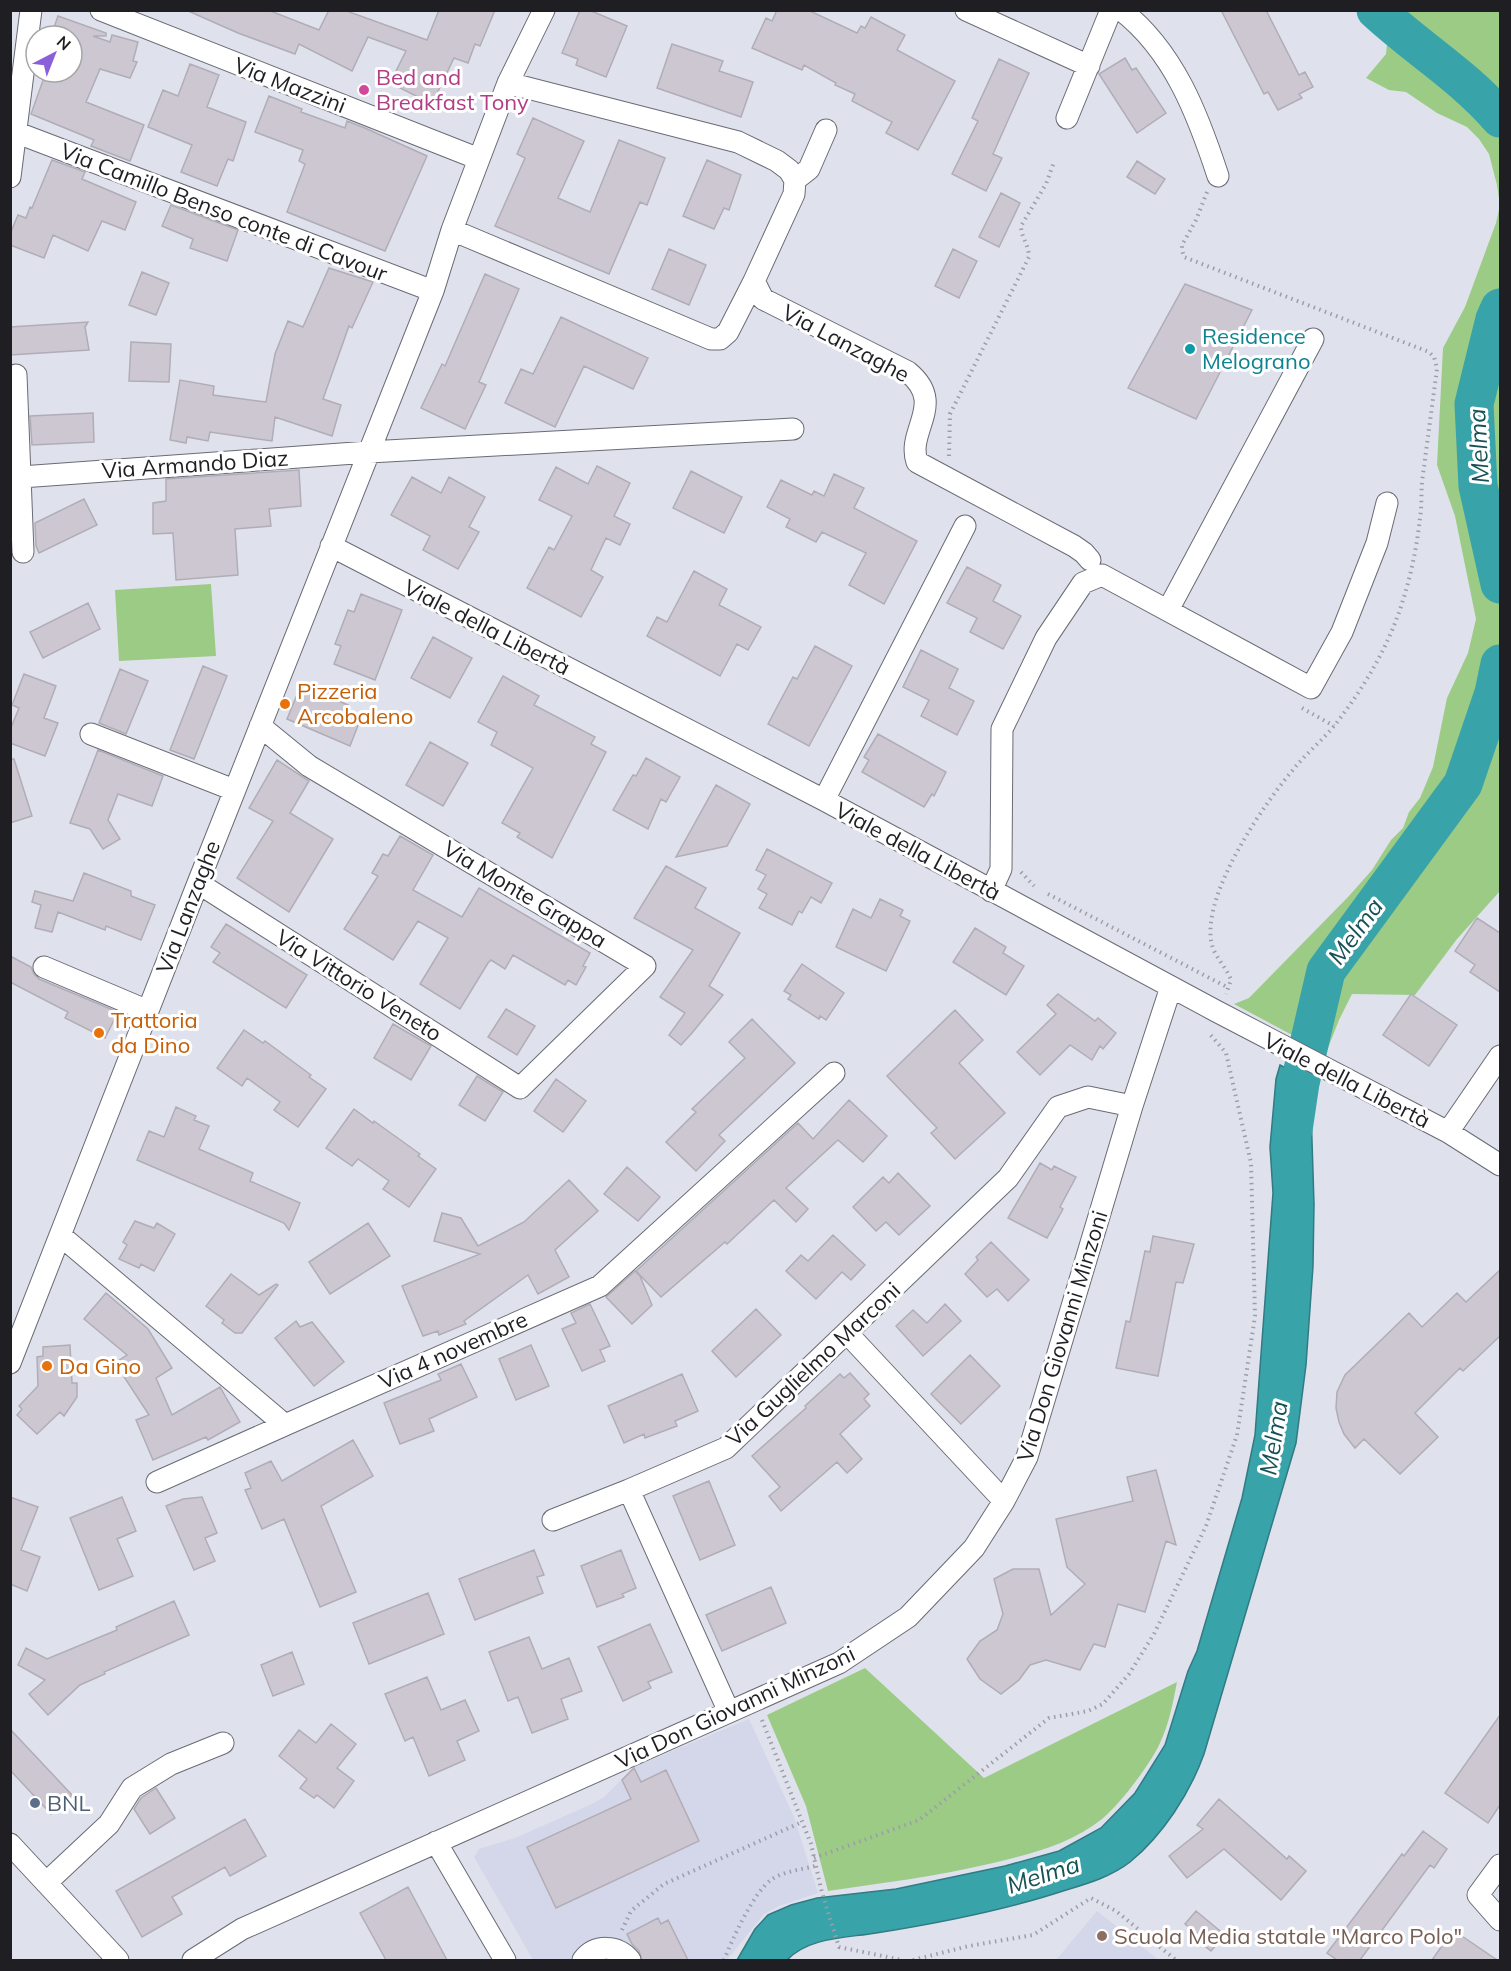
<svg xmlns="http://www.w3.org/2000/svg" width="1511" height="1971" viewBox="0 0 1511 1971" font-family="Mulish,sans-serif">
	<rect width="100%" height="100%" fill="#dfe2ed"/>
	<path fill="#d3d7e9" d="M749,1719l45,98 24,76 -39,13 -15,8 -37,46h-194l-59,-103 5,-8 36,-11 77,-34 12,-7 30,-30z
		M1097,1911l62,49h-103z"/>
	<path fill="#9ccb85" d="M1366,11h134v880l-43,48 -42,56 -63,-1 -13,26 -13,33 -92,-49 15,-6 99,-101 24,-27 19,-30 12,-12 6,-16 11,-14 13,-31 14,-69 21,-45 8,-34 -21,-103 -18,-51 6,-117 22,-41 31,-84 4,-18 -3,-20 -8,-31 -10,-15 -12,-12 -30,-14 -31,-21 -17,-2 -23,-12 20,-24 2,-20z
		M211,584l5,72 -97,5 -4,-71z
		M865,1668l119,110 193,-96c-4,21 -8,42 -17,61 -10,22 -40,61 -58,76 -31,25 -71,35 -109,44 -54,13 -110,20 -165,28l-22,-85 -39,-91z"/>
	<path fill="#39a3aa" stroke="#317b82" stroke-width="1.5" d="M1280,1065l37,20 -6,24 3,95 -1,62 -7,99 -10,78 -92,311c-14,39 -41,81 -74,108 -19,15 -44,22 -67,29 -61,20 -124,32 -187,42 -30,5 -67,4 -89,27h-50l18,-31 13,-14 23,-10 26,-7 79,-9 109,-23 54,-15 42,-23 34,-35 30,-48 23,-74 9,-20 45,-153 13,-63 18,-242 -3,-46 6,-68z"/>
	<g fill="none" stroke-linecap="round" stroke-linejoin="round">
		<path stroke="#39a3aa" stroke-width="39" d="M1376,10c41,38 88,66 124,108
			M1500,308l-5,11 -21,85 4,82 22,98
			M1293,1130l7,-47 26,-112 137,-187 31,-91 6,-29"/>
	</g>
	<path fill="#ccc7d1" stroke="#b1adb7" stroke-width="1.5" d="M186,10h82l51,20 10,-20h15l83,30 12,-30h56l-15,36 -5,-2 -7,19 -14,-5 -22,46 -42,-21 16,-32 -38,-14 -16,34 -53,-27 -4,10 -57,-21z
		M580,10h9l38,16 -21,51 -30,-12 2,-6 -16,-6z
		M777,10h31l49,23 4,-7 4,2 6,-11 34,18 -8,15 58,31 -37,69 -32,-17 6,-11 -40,-21 3,-7 -20,-9 1,-2 -32,-18 -2,5 -50,-22 14,-30 6,3z
		M1221,10h45l33,65 6,-3 8,15 -14,7 3,4 -24,12 -10,-18 -4,2z
		M58,16l48,17v3h-13l17,6 2,-7 26,7 -5,19 4,1 -7,16 -30,-9 -14,33 58,23 -14,36 -39,-15 3,-6 -63,-26 15,-42h26v-36h-21z
		M672,44l51,17 -4,10 34,11 -12,35 -84,-29z
		M1125,58l7,12 4,-2 30,45 -29,20 -38,-59z
		M999,59l30,14 -36,81 9,4 -16,33 -34,-17 26,-53 -6,-3z
		M190,64l29,11 -12,32 39,15 -13,39 -5,-2 -11,27 -36,-14 11,-27 -44,-18 15,-37 15,6z
		M269,96l33,13 -1,3 44,16 2,-7 18,7 62,28 -42,95 -98,-39 18,-48 -6,-3 4,-11 -48,-18z
		M533,118l51,23 -26,57 32,14 29,-72 46,18 -18,47 -7,-3 -31,72 -114,-48 30,-68 -8,-4z
		M52,160l33,12 -3,7 54,23 -11,28 -23,-9 -14,30 -35,-16 -9,23 -34,-13v-11l8,-19 8,3 4,-11 2,1z
		M707,160l34,15 -12,35 -5,-2 -10,21 -31,-13z
		M1137,161l28,18 -10,15 -28,-17z
		M1001,193l19,10 -21,44 -20,-10z
		M171,205l67,25 -11,31 -37,-13 3,-9 -31,-13z
		M669,249l37,16 -17,40 -37,-16z
		M953,249l24,12 -18,37 -24,-12z
		M329,268l44,14 -21,46 -3,-2 -26,73 18,6 -9,31 -57,-19 -3,24 -62,-9 -2,9 -21,-4 -1,6 -16,-3 10,-60 34,6 -1,9 53,7 9,-48 13,-33 15,6z
		M142,272l27,11 -13,32 -27,-10z
		M485,274l34,15 -40,93 7,3 -21,44 -44,-21 21,-44 3,2z
		M1185,284l67,26 -56,109 -68,-31z
		M561,317l87,41 -15,31 -49,-23 -29,61 -50,-24 16,-34 12,5z
		M88,322l-3,5 4,23 -79,5v-28z
		M131,342l40,2 -2,38 -40,-1z
		M93,413l1,29 -62,3 -2,-29z
		M597,466l33,17 -16,33 16,8 -10,21 -14,-7 -15,32 12,7 -22,40 -54,-29 22,-41 5,3 18,-34 -33,-16 17,-33 32,17z
		M299,470l2,36 -32,3 2,17 -36,3 3,46 -62,5 -3,-47 -20,1v-31l13,-2v-22z
		M691,471l51,26 -18,36 -51,-25z
		M834,474l30,14 -10,20 63,33 -33,63 -35,-19 17,-32 -44,-21 -6,10 -30,-15 4,-8 -23,-12 14,-27 31,15 2,-4 10,5z
		M412,477l29,16 8,-16 36,20 -16,30 10,5 -21,37 -35,-19 7,-14 -39,-21z
		M84,499l13,26 -58,28 -3,-7 -1,-23z
		M967,567l34,18 -8,16 28,15 -18,33 -33,-17 7,-14 -30,-15z
		M694,571l33,18 -8,16 42,22 -13,23 -11,-6 -17,32 -73,-40 10,-19 10,5z
		M361,594l41,16 -27,70 -41,-16 7,-18 -6,-2 13,-34 6,2z
		M88,603l12,26 -57,29 -13,-26z
		M433,637l39,21 -22,40 -39,-20z
		M815,646l37,20 -43,80 -41,-22 25,-47 4,2z
		M921,650l37,19 -9,19 25,13 -17,34 -36,-19 8,-16 -26,-13z
		M203,666l24,10 -33,83 -24,-9z
		M120,669l28,12 -22,53 -27,-11z
		M24,674l32,12 -12,32 14,5 -13,33 -35,-13v-13l9,-22 -7,-3z
		M503,676l36,20 -5,9 61,32 -4,7 15,8 -54,106 -35,-21 3,-4 -18,-10 31,-55 -42,-23 6,-13 -19,-10z
		M301,685l47,20 -3,6 16,7 -11,28 -63,-27z
		M878,734l68,38 -12,24 -2,-2 -8,13 -62,-35 7,-12 -5,-3z
		M430,742l38,21 -25,43 -37,-21z
		M98,750l65,26 -11,30 -34,-12 -10,26 12,19 -17,10 -13,-20 -20,-6z
		M646,758l34,19 -14,25 -5,-3 -13,30 -35,-19 20,-35 3,1z
		M10,759h4l18,57 -22,7z
		M277,760l32,21 -19,32 43,26 -44,73 -52,-34 36,-57 -24,-13z
		M716,785l34,19 -23,42 -51,11z
		M400,836l33,19 -20,35 49,27 17,-29 111,65 -7,13 3,1 -10,18 -8,-5 -3,5 -52,-30 -8,14 -14,-9 -3,3 -28,46 -40,-25 28,-46 -30,-17 -25,39 -49,-31 34,-53 -6,-3 11,-19 5,2z
		M767,849l65,34 -11,20 -10,-6 -9,16 -3,-2 -7,14 -33,-17 8,-14 -9,-5 8,-14 -10,-5z
		M666,866l40,22 -11,20 45,25 -31,53 14,9 -31,38 -11,12 -12,-10 16,-22 -25,-16 33,-47 -59,-32z
		M84,873l47,18v5l24,9 -14,35 -35,-14 -1,4 -47,-18 -6,20 -17,-4 6,-23 -9,-3 3,-11 38,10z
		M880,899l23,11 -3,6 10,5 -24,50 -50,-24 17,-38 18,9z
		M1477,918l23,15v59l-30,-20 5,-7 -20,-14z
		M226,924l81,51 -21,33 -73,-46 7,-9 -9,-6z
		M975,928l31,19 -3,6 21,13 -18,29 -53,-33z
		M10,956l21,11 3,7 5,5 79,33 -13,26 -40,-20 3,-6 -58,-30z
		M802,964l42,29 -18,27 -6,-4 -1,3 -31,-20 3,-4 -7,-4z
		M1058,994l37,27 3,-3 18,15 -13,16 -3,-3 -8,14 -22,-15 -30,30 -23,-23 39,-38 -9,-9z
		M1411,994l46,31 -28,41 -46,-31z
		M506,1009l29,17 -18,29 -29,-18z
		M955,1010l28,30 -24,23 46,50 -50,46 -24,-26 6,-5 -50,-52z
		M752,1019l43,44 -76,72 6,6 -29,30 -30,-29 30,-30 -4,-3 53,-51 -16,-16z
		M393,1024l38,22 -20,34 -37,-22z
		M244,1030l19,13 2,-2 46,34 -2,2 17,12 -28,38 -24,-17 6,-8 -33,-24 -5,8 -25,-18z
		M477,1076l26,16 -18,29 -26,-16z
		M556,1079l30,22 -23,31 -29,-21z
		M849,1100l38,36 -24,26 -25,-22 -52,48 22,21 -12,13 -22,-22 -47,44 -2,-2 -64,55 -25,-26 162,-148 15,16z
		M176,1107l20,9 -2,4 15,6 -10,23 54,24 -3,8 50,22 -11,27 -5,-7 -147,-63 12,-29 15,6z
		M354,1109l19,14 1,-2 46,33 -2,2 18,13 -27,38 -26,-18 6,-8 -31,-22 -6,7 -26,-18z
		M1040,1163l12,7 2,-4 22,11 -16,30 3,2 -16,29 -39,-20z
		M627,1167l33,30 -22,24 -34,-27z
		M898,1173l32,33 -31,29 -13,-13 -10,9 -23,-24 30,-30 6,6z
		M569,1180l29,31 -43,39 14,27 -31,17 -10,-19 -64,46 2,3 -27,11 -1,-4 -15,5 -21,-50 78,-32 -46,-13 8,-28 19,5 17,28 46,-24z
		M135,1221l19,7 3,-5 18,11 -21,37 -13,-7 -2,4 -20,-9 8,-14 -4,-3z
		M368,1223l22,33 -60,38 -21,-32z
		M833,1235l32,30 -14,15 -9,-8 -26,27 -30,-28 15,-16 7,6z
		M1153,1236l41,8 -11,39 -7,-1 -18,94 -42,-8 10,-47 4,1 15,-71 5,1z
		M991,1242l38,38 -21,21 -11,-12 -10,8 -22,-23 13,-14 -2,-3z
		M1500,1270v66l-37,35 -3,-3 -45,45 23,24 -38,37 -36,-35 -9,9 -11,-14 -5,-12 -3,-14 1,-16 8,-17 64,-62 13,14 35,-34 9,9z
		M635,1271l5,5 12,29 -20,19 -26,-27z
		M231,1274l28,21 17,-11 2,1 -36,48h-7l-13,-10 2,-3 -18,-14z
		M106,1293l42,36 24,39 -16,10 16,37 48,-28 20,35 -32,18 -2,-3 -53,23 -17,-40 13,-5 -34,-52 12,-8 -43,-36z
		M590,1304l20,42 -10,4 5,11 -23,10 -20,-42 14,-6 -5,-10z
		M945,1304l16,17 -38,35 -27,-30 17,-16 14,13z
		M756,1309l25,26 -45,42 -24,-26z
		M296,1321l4,6 12,-5 32,40 -30,24 -39,-48z
		M70,1345l2,38h5v14l-13,19 -4,-4 -23,22 -20,-19 5,-6 -3,-3 19,-20 -1,-29 6,-1v-9z
		M531,1345l18,41 -33,14 -17,-41z
		M970,1355l30,31 -39,38 -30,-30z
		M461,1364l16,33 -48,22 5,12 -34,13 -16,-41 57,-23 -3,-6z
		M850,1373l19,21 -5,5 6,7 -30,28 22,25 -15,14 -10,-11 -56,49 -12,-15 11,-9 -28,-31 54,-48 -1,-2 35,-32 4,4z
		M682,1374l16,37 -23,10 2,5 -32,12 -1,-4 -20,9 -16,-37z
		M353,1440l20,36 -52,30 35,86 -36,15 -36,-88 -22,10 -17,-39 6,-2 -6,-15 26,-12 11,20z
		M1156,1470l20,75 -10,-4 -21,71 -27,-8 -13,43 -11,-3 -14,26 -34,-10 -16,5 -11,15 -18,14 -21,-15 -13,-20 13,-18 17,-11 6,-16 -9,-35 19,-10h26l12,46 34,-31 -18,-17 -11,-48 77,-18 -6,-24z
		M709,1481l26,64 -35,15 -27,-64z
		M10,1497l28,10 -17,43 19,7 -13,34 -17,-7z
		M122,1497l14,34 -19,8 16,37 -34,14 -29,-72z
		M202,1497l15,36 -12,5 10,23 -21,9 -28,-64 17,-7z
		M534,1550l10,25 -7,2 6,16 -68,27 -16,-41z
		M621,1550l15,38 -14,6 2,3 -27,10 -16,-41z
		M771,1587l15,36 -64,28 -16,-36z
		M428,1593l16,41 -75,30 -16,-41z
		M174,1601l15,34 -85,37 1,2 -25,11 -32,30 -19,-21 16,-14 -27,-15 8,-17 21,11 70,-29 -1,-3z
		M650,1624l22,48 -24,10 3,6 -28,13 -25,-54z
		M529,1637l13,32 27,-11 13,33 -21,8 7,20 -36,14 -14,-36 -10,4 -19,-49z
		M292,1652l12,32 -31,12 -12,-31z
		M427,1677l14,33 24,-10 14,31 -22,10 8,19 -36,16 -16,-39 -8,4 -20,-47z
		M1500,1715v90l-12,18 -43,-30z
		M331,1724l25,20 -19,24 17,13 -20,27 -17,-13 -3,3 -14,-10 7,-9 -28,-23 20,-26 17,13z
		M10,1729l62,66 -21,19 -41,-44z
		M634,1768l7,14 25,-12 33,71 -143,67 -29,-61 104,-48 -9,-19z
		M156,1788l19,30 -25,16 -16,-25 7,-11z
		M1219,1799l68,60 2,-3 17,15 -25,29 -57,-51 -37,29 -18,-22 34,-27 -6,-4z
		M245,1819l21,37 -36,20 -5,-9 -53,30 10,17 -40,23 -26,-46z
		M1423,1831l24,18 -13,19 -4,-3 -70,95h-23l-10,-7 75,-99 2,2z
		M408,1887l39,73h-61l-26,-47z
		M1196,1911l29,24 -14,16 -14,-11 2,-4 -14,-12z
		M658,1918l3,6 7,-4 20,40h-46l-3,-9 -7,-7 -5,-10z
		M1453,1930l44,30h-65z"/>
	<g fill="none" stroke-linecap="round" stroke-linejoin="round">
		<defs>
			<path id="minor" d="M101,10l378,149
				M966,10l123,56
				M1121,10c53,41 77,105 97,166
				M508,83l230,59 39,19 12,9 6,10 -1,14 -40,87 9,18 145,73c39,32 -2,58 9,90l157,84 10,7 6,7
				M1067,118l44,-108
				M15,132l418,159
				M10,177l21,-167
				M795,180l14,-11 17,-39
				M452,230l259,109h9l8,-7 26,-51
				M16,375l7,177
				M21,477l348,-25 424,-23
				M331,546l493,254 392,211 232,121 52,33
				M1168,610l145,-271
				M91,734l143,56
				M824,800l141,-274
				M198,883l322,205 125,-122 -336,-200 -49,-40
				M991,891l10,-22 1,-140 44,-91 37,-55 19,-8 209,113 31,-56 35,-89 10,-40
				M44,967l104,44
				M1448,1132l52,-76
				M61,1236l224,189 315,-139 234,-213
				M847,1333l157,168
				M10,1363l188,-480 235,-592 19,-61 56,-147 36,-73
				M157,1482l128,-57
				M553,1520l76,-30
				M729,1712l-100,-222 97,-42 282,-270 50,-71 30,-10 44,9
				M436,1842l69,118
				M10,1844l108,116
				M1500,1865l-22,30 22,25
				M46,1883l63,-59 23,-36 39,-24 52,-21
				M193,1960l49,-31 597,-266 69,-46 66,-69 30,-47 23,-44 105,-351 39,-119
				M583,1960c12,-16 35,-15 47,0"/>
		</defs>
		<use href="#minor" stroke="#696b75" stroke-width="23"/>
		<path stroke="#9c9ea7" stroke-width="4" stroke-dasharray="1.5 4.5" stroke-linecap="butt" d="M1207,192l-11,28 -14,25v5l2,7 245,95 5,5 3,12c-5,37 -10,75 -15,113 -1,12 0,24 -2,36 -4,37 -13,76 -27,110 -14,34 -33,64 -55,93 -12,16 -28,29 -41,44 -32,37 -93,125 -86,175 2,16 15,26 20,40l-5,14
			M949,456l1,-42 79,-157c0,-12 -8,-20 -8,-31l25,-42 8,-22
			M1302,708l32,18
			M1021,872l13,14
			M1048,894l181,94
			M762,1720l49,124 11,49 17,54 63,13
			M814,1858l105,-38 130,-102 39,-7 15,-7 26,-30 25,-40 52,-108 31,-91 18,-119 -4,-153 -25,-110 -17,-20
			M622,1930l9,-19 33,-27 138,-62
			M724,1960c8,-20 29,-67 47,-80 12,-9 30,-10 44,-14
			M913,1960l56,-14 64,-11 58,-37 25,13 60,49"/>
		<use href="#minor" stroke="#fff" stroke-width="21"/>
	</g>
	<circle fill="#d1479c" stroke="#fff" stroke-width="2" cx="364" cy="90" r="6"/>
	<circle fill="#0f9aa8" stroke="#fff" stroke-width="2" cx="1190" cy="349" r="6"/>
	<g fill="#e8710a" stroke="#fff" stroke-width="2">
		<circle cx="285" cy="704" r="6"/>
		<circle cx="99" cy="1033" r="6"/>
		<circle cx="47" cy="1366" r="6"/>
	</g>
	<circle fill="#5c6f8a" stroke="#fff" stroke-width="2" cx="35" cy="1803" r="6"/>
	<circle fill="#8d6e63" stroke="#fff" stroke-width="2" cx="1102" cy="1936" r="6"/>
	<g text-anchor="middle" dominant-baseline="central" stroke-width="6" stroke-linejoin="round" paint-order="stroke">
		<g font-size="22" fill="#b23c85" stroke="#fff" text-anchor="start">
			<text x="376" y="77">Bed and<tspan x="376" dy="25">Breakfast Tony</tspan></text>
		</g>
		<g font-size="22" fill="#1f1f23" stroke="#fff">
			<text transform="translate(290 85) rotate(21)">Via Mazzini</text>
			<text transform="translate(224 212) rotate(21)">Via Camillo Benso conte di Cavour</text>
			<text transform="translate(846 343) rotate(28)">Via Lanzaghe</text>
			<text transform="translate(195 464) rotate(-4)">Via Armando Diaz</text>
			<text transform="translate(487 627) rotate(27)">Viale della Libertà</text>
			<text transform="translate(918 851) rotate(28)">Viale della Libertà</text>
			<text transform="translate(525 894) rotate(31)">Via Monte Grappa</text>
			<text transform="translate(188 907) rotate(-69)">Via Lanzaghe</text>
			<text transform="translate(359 985) rotate(32)">Via Vittorio Veneto</text>
			<text transform="translate(1347 1080) rotate(27)">Viale della Libertà</text>
			<text transform="translate(1062 1336) rotate(-73)">Via Don Giovanni Minzoni</text>
			<text transform="translate(453 1350) rotate(-24)">Via 4 novembre</text>
			<text transform="translate(813 1364) rotate(-43)">Via Guglielmo Marconi</text>
			<text transform="translate(735 1707) rotate(-25)">Via Don Giovanni Minzoni</text>
		</g>
		<g font-size="22" fill="#0d838f" stroke="#fff" text-anchor="start">
			<text x="1202" y="336">Residence<tspan x="1202" dy="25">Melograno</tspan></text>
		</g>
		<g font-size="22" fill="#c56008" stroke="#fff" text-anchor="start">
			<text x="297" y="691">Pizzeria<tspan x="297" dy="25">Arcobaleno</tspan></text>
			<text x="111" y="1020">Trattoria<tspan x="111" dy="25">da Dino</tspan></text>
			<text x="59" y="1366">Da Gino</text>
		</g>
		<g font-size="22" fill="#4e5e75" stroke="#fff" text-anchor="start">
			<text x="47" y="1803">BNL</text>
		</g>
		<g font-size="22" fill="#785e54" stroke="#fff" text-anchor="start">
			<text x="1114" y="1936">Scuola Media statale "Marco Polo"</text>
		</g>
		<g font-size="24" font-style="italic" fill="#165156" stroke="#fff">
			<text transform="translate(1478 446) rotate(-93)">Melma</text>
			<text transform="translate(1355 931) rotate(-54)">Melma</text>
			<text transform="translate(1273 1438) rotate(-81)">Melma</text>
			<text transform="translate(1043 1874) rotate(-18)">Melma</text>
		</g>
	</g>
	<rect width="1511" height="1971" fill="none" stroke="#1f1f23" stroke-width="24"/>
	<g transform="translate(54 54) rotate(42)"><circle r="28" fill="#ffffff" stroke="#a5a5a7" stroke-width="1.5"/>
	<path d="M0-4.5L10 22L0 15L-10 22Z" fill="#8a5fd9"/>
	<text y="-9" font-size="16" font-weight="bold" text-anchor="middle" fill="#1f1f23">N</text>
	</g>
</svg>
